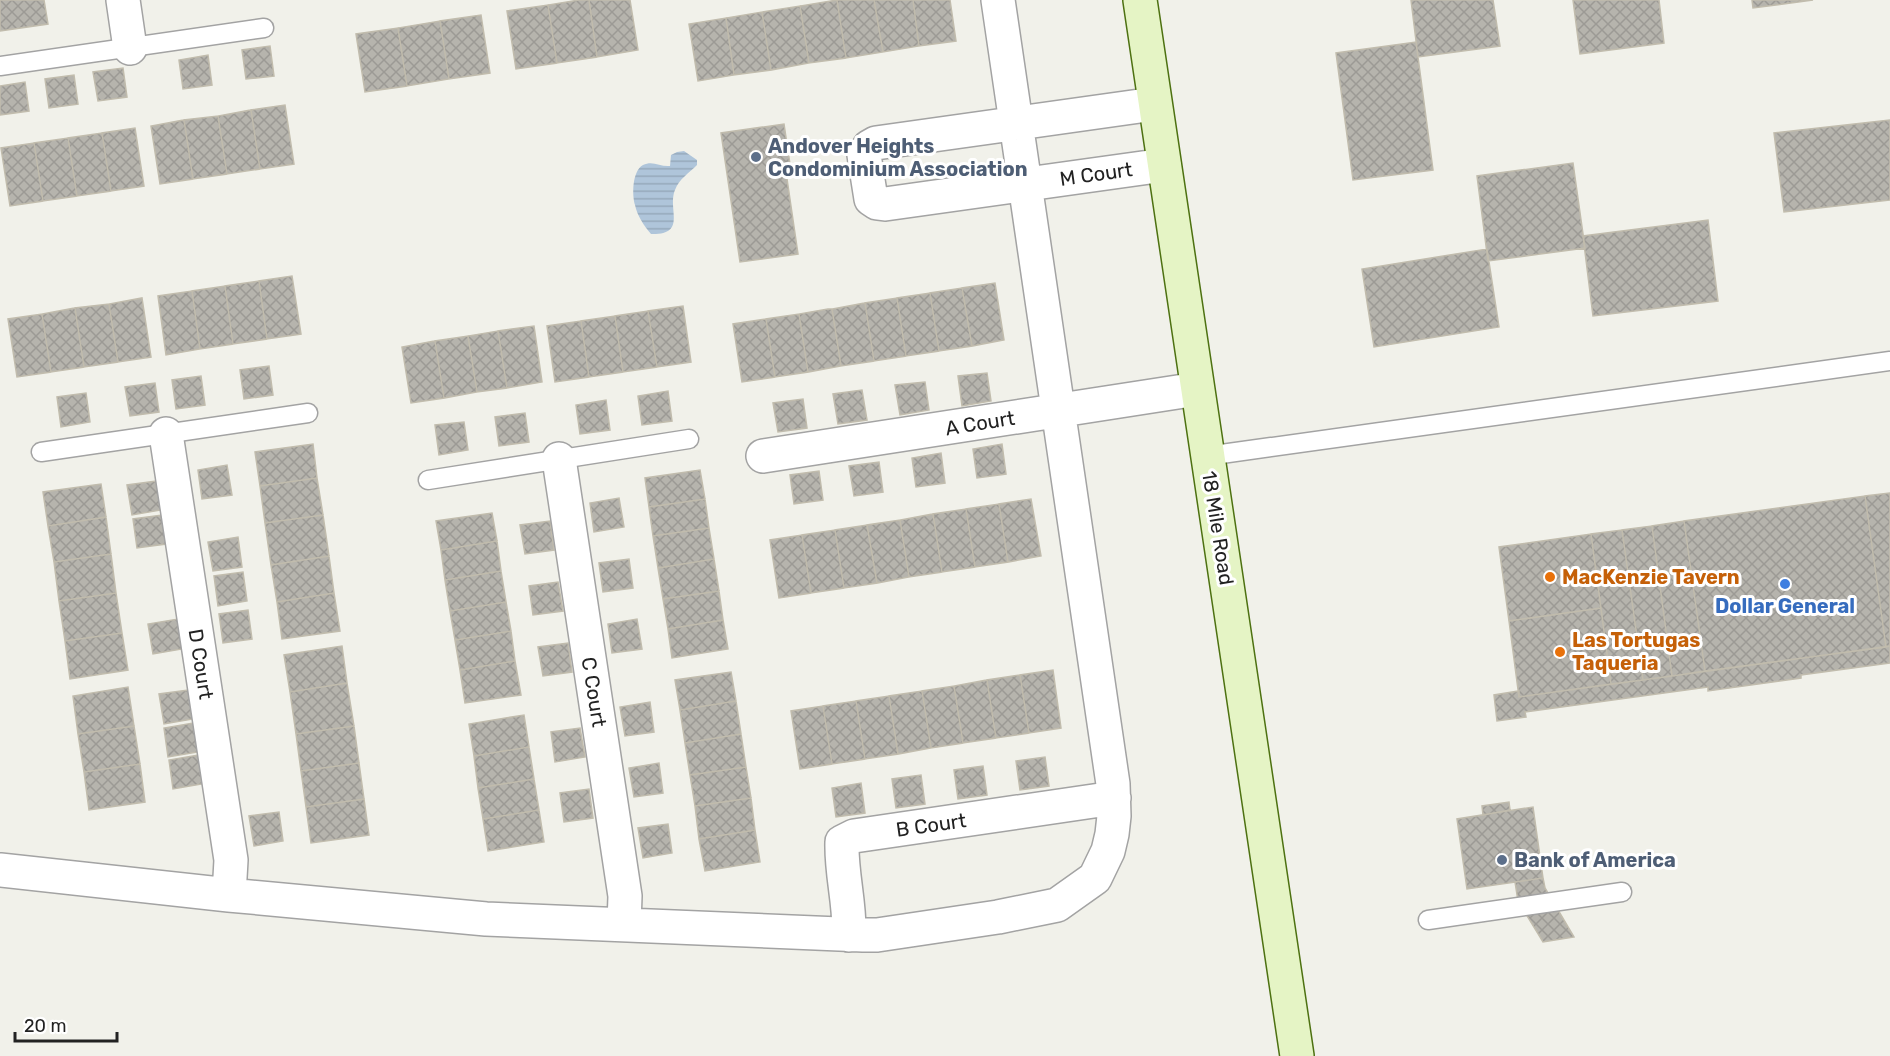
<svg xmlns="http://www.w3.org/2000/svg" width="1890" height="1056" viewBox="0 0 1890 1056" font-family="Rubik,sans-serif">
	<defs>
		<pattern id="water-rules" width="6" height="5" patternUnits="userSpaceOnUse" patternTransform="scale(1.5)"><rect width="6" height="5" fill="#afc5da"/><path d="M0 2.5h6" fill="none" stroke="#96a9bb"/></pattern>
		<pattern id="building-cross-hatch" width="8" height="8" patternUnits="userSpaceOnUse" patternTransform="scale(1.5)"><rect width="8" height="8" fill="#b6b4ad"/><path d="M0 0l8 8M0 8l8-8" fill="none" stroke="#9c9a95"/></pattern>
	</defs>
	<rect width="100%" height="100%" fill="#f1f1ea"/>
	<path fill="url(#water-rules)" d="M684,151l13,9v5c-8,8 -18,14 -22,25 -8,19 13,45 -24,44 -7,-8 -14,-19 -16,-29 -3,-10 -3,-34 8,-40 10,-5 17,2 27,1l1,-11 6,-3z"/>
	<path fill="url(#building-cross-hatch)" stroke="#c1bcad" stroke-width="1.5" d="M0,0h44l4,24 -48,7z
		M579,0h10l8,57 -40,6 -9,-58z
		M589,0h41l8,50 -41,7z
		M837,0h37l9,52 -37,6z
		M837,0l9,58 -37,5 -9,-57z
		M874,0h39l6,46 -36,6z
		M913,0h37l6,41 -37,5z
		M1411,0h82l7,46 -82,11z
		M1573,0h86l5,43 -84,11z
		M1752,0h61l-60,8z
		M548,5l9,58 -41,6 -9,-58z
		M800,6l9,57 -38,7 -9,-58z
		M762,12l9,58 -37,5 -8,-57z
		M481,15l9,58 -41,6 -9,-58z
		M726,18l8,57 -36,6 -9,-57z
		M440,21l9,58 -42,7 -9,-58z
		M398,28l9,58 -42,6 -9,-58z
		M1416,42l17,128 -80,10 -17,-127z
		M270,46l4,30 -28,3 -4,-29z
		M208,55l4,30 -29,4 -4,-29z
		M123,68l4,29 -29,4 -5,-29z
		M74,75l4,29 -29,4 -4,-29z
		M25,82l4,29 -29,4v-29z
		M285,105l9,59 -34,5 -9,-59z
		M251,110l9,59 -33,5 -9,-58z
		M218,116l9,58 -34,5 -9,-59z
		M184,120l9,59 -33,5 -9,-58z
		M1890,120v80l-106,12 -10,-79z
		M784,124l7,47 -5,1 12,82 -58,8 -19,-129z
		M135,128l9,58 -33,5 -9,-58z
		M102,133l9,58 -34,5 -9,-58z
		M68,138l9,58 -34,5 -9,-58z
		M34,143l9,58 -33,5 -9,-58z
		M1573,163l12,85 -97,13 -11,-85z
		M1708,220l10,81 -125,15 -10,-80z
		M1487,249l12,78 -125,20 -12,-78z
		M292,276l9,58 -34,5 -8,-58z
		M259,281l8,58 -34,5 -8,-58z
		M995,283l9,57 -32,6 -10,-58z
		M225,286l8,58 -33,5 -8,-58z
		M962,288l10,58 -33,5 -9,-58z
		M192,291l8,58 -34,6 -8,-59z
		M930,293l9,58 -33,5 -9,-58z
		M142,298l9,59 -33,5 -9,-58z
		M897,298l9,58 -32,5 -9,-58z
		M865,303l9,58 -33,5 -9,-57z
		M109,304l9,58 -34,5 -9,-59z
		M683,306l8,56 -34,5 -9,-56z
		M75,308l9,59 -33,5 -9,-58z
		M828,309h4l9,57 -33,6 -9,-58z
		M648,311l9,56 -34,5 -8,-56z
		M42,314l9,58 -34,5 -9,-58z
		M799,314l9,58 -33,5 -9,-58z
		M615,316l8,56 -34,5 -8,-56z
		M766,319l9,58 -33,5 -9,-58z
		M581,321l8,56 -34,5 -8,-56z
		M534,326l8,56 -35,6 -9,-57z
		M498,331l9,57 -30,4 -9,-56z
		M468,336l9,56 -33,6 -9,-57z
		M435,341l9,57 -33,5 -9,-56z
		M269,366l4,29 -29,4 -4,-29z
		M987,373l4,28 -29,5 -4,-30z
		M201,376l4,29 -29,4 -4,-29z
		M925,382l4,28 -29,5 -5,-30z
		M155,383l4,29 -29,4 -5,-29z
		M862,390l5,30 -29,4 -5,-30z
		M668,391l4,30 -30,4 -4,-29z
		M86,393l4,29 -29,5 -4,-30z
		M803,399l4,29 -29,4 -5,-29z
		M606,400l4,30 -30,4 -4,-29z
		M525,413l4,29 -30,4 -4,-29z
		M464,422l4,28 -29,5 -4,-30z
		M313,444l4,34 -57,8 -5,-34z
		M1002,444l4,30 -29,4 -4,-29z
		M941,453l4,30 -29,4 -4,-29z
		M879,462l4,30 -29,4 -5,-30z
		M227,465l5,30 -30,4 -4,-29z
		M700,470l5,29 -56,8 -4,-29z
		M819,471l4,29 -29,4 -4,-29z
		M317,478l6,37 -58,8 -5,-37z
		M156,481l5,29 -29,5 -5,-30z
		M101,484l5,33 -58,9 -5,-34z
		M1890,493v153l-4,1 -21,-151z
		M1865,496l21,151 -181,24 -21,-150z
		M619,498l5,29 -30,5 -4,-29z
		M705,499l4,29 -56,8 -4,-29z
		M1031,499l10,57 -33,6 -9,-58z
		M999,504l9,58 -33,5 -9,-58z
		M966,509l9,58 -33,5 -9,-58z
		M492,513l5,28 -56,9 -5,-29z
		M933,514l9,58 -33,5 -9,-57z
		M162,515l4,29 -29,4 -4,-29z
		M323,515l6,41 -58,9 -6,-42z
		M106,517l5,37 -57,8 -6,-36z
		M900,520l9,57 -32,6 -10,-58z
		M550,521l4,29 -29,4 -5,-29z
		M1684,521l21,150 -33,5 -20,-150z
		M867,525l10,58 -33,5 -9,-58z
		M1652,526l20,150 -29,4 -21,-150z
		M709,528l5,31 -56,9 -5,-32z
		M835,530l9,58 -33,5 -9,-58z
		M1622,530l21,150 -32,4 -20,-150z
		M1591,534l10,74 -92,13 -10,-74z
		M802,535l9,58 -32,5 -9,-58z
		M238,537l4,30 -29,4 -5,-29z
		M497,541l4,30 -56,9 -4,-30z
		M111,554l5,39 -57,8 -5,-39z
		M329,556l5,37 -57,9 -6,-37z
		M629,559l4,29 -30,4 -4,-29z
		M714,559l5,32 -56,8 -5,-31z
		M501,571l5,31 -56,9 -5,-31z
		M243,572l4,29 -29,5 -4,-30z
		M558,582l5,29 -30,4 -4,-29z
		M719,591l4,29 -55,9 -5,-30z
		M116,593l6,40 -57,8 -6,-40z
		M334,593l6,38 -58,8 -5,-37z
		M506,602l5,29 -56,9 -5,-29z
		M1601,608l10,76 -92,13 -10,-76z
		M248,610l4,29 -29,4 -4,-29z
		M178,619l4,30 -29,5 -5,-30z
		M637,619l5,30 -30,4 -4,-29z
		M723,620l5,29 -56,9 -4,-29z
		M511,631l4,30 -55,9 -5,-30z
		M122,633l6,37 -58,9 -5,-38z
		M568,643l4,29 -29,4 -5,-29z
		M342,646l5,37 -57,9 -6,-37z
		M1890,646v17l-89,12v3l-93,13v-4l-183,25 1,5 -29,4 -3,-26 25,-4v6z
		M515,661l6,34 -56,8 -5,-33z
		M1053,670l8,58 -32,5 -9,-58z
		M731,672l5,29 -56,9 -5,-30z
		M1020,675l9,58 -33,5 -9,-58z
		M987,680l9,58 -33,5 -9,-57z
		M347,683l7,43 -58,8 -6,-42z
		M954,686l9,57 -32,5 -9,-57z
		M128,687l6,39 -56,8 -5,-38z
		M188,690l5,29 -29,5 -5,-30z
		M922,691l9,57 -33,6 -9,-58z
		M889,696l9,58 -33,5 -9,-58z
		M736,701l5,33 -56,9 -5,-33z
		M856,701l9,58 -33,5 -9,-58z
		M650,702l4,30 -29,4 -5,-29z
		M823,706l9,58 -32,5 -9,-58z
		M524,715l5,32 -55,9 -5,-32z
		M193,723l5,29 -30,5 -4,-29z
		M134,726l6,38 -56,8 -6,-38z
		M354,726l5,37 -58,8 -5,-37z
		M580,728l5,29 -30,5 -4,-30z
		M741,734l5,33 -56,8 -5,-32z
		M529,747l5,32 -56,9 -4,-32z
		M198,755l4,29 -29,5 -4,-29z
		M1045,757l4,29 -29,4 -4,-29z
		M359,763l5,36 -58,8 -5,-36z
		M659,763l4,30 -29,4 -5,-29z
		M140,764l5,38 -56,8 -5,-38z
		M983,766l4,29 -29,4 -4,-29z
		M746,767l5,31 -56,8 -5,-31z
		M921,775l4,29 -29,4 -4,-29z
		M534,779l5,31 -56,9 -5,-31z
		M861,783l4,30 -29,4 -4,-29z
		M589,789l4,29 -29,4 -4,-29z
		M751,798l4,32 -56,9 -4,-33z
		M364,799l5,36 -58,8 -5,-36z
		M1509,802l1,8 -27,5 -1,-9z
		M1533,807l10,71 -76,11 -10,-70z
		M539,810l5,32 -56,9 -5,-32z
		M279,812l4,29 -29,5 -5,-30z
		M668,824l4,29 -29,5 -5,-30z
		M755,830l5,32 -55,9 -6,-32z
		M1543,878l2,10 29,49 -31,5 -25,-41 -3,-19z"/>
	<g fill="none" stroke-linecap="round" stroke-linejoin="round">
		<defs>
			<path id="lane" d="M0,66l264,-38
				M41,452l267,-39
				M1207,456l683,-95
				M428,480l261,-41
				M1428,920l194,-28"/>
			<path id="street" d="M123,0l7,48
				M1154,104l-278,39 -7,4 -5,8 7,44 6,4 8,1 279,-39
				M166,434l65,426 -2,35
				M763,456l434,-67
				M559,459l66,437 -1,28
				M0,870l229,25 257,24 377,16h14l121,-18 59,-12 38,-27 13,-27 4,-17 2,-18 -1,-32 -115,-784
				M849,935c1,-33 -8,-61 -7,-93l12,-6 260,-38"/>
			<path id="secondary" d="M1140,0l157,1056"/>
		</defs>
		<use href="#lane" stroke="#a3a3a3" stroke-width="21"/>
		<use href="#street" stroke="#a3a3a3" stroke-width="36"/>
		<use href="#secondary" stroke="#4d7111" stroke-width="36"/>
		<use href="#lane" stroke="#fff" stroke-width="18"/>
		<use href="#street" stroke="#fff" stroke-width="33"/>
		<use href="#secondary" stroke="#e5f4c5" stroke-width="33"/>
	</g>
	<g fill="#5c6f8a" stroke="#fff" stroke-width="2">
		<circle cx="756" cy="157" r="6"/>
		<circle cx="1502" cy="860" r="6"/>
	</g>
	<g fill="#e8710a" stroke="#fff" stroke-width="2">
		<circle cx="1550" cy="577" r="6"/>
		<circle cx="1560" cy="652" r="6"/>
	</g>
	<circle fill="#3f7fe0" stroke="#fff" stroke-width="2" cx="1785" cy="584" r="6"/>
	<g text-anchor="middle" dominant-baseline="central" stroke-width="6" stroke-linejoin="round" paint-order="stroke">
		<g font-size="20" font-weight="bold" fill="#4e5e75" stroke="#fff" text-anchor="start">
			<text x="768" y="146">Andover Heights<tspan x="768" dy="23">Condominium Association</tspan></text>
			<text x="1514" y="860">Bank of America</text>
		</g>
		<g font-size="20" fill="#222" stroke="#fff">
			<text transform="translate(1096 174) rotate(-8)">M Court</text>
			<text transform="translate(980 423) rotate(-9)">A Court</text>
			<text transform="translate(1218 528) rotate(81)">18 Mile Road</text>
			<text transform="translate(201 664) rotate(81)">D Court</text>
			<text transform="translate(594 692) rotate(81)">C Court</text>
			<text transform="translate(931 825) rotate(-8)">B Court</text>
		</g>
		<g font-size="20" font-weight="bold" fill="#c56008" stroke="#fff" text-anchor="start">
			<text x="1562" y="577">MacKenzie Tavern</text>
			<text x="1572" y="640">Las Tortugas<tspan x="1572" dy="23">Taqueria</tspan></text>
		</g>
		<g font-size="20" font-weight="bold" fill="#366cbe" stroke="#fff">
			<text x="1785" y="606">Dollar General</text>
		</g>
	</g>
	<path d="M15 1032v9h102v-9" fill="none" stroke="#222222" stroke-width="3"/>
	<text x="24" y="1032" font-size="18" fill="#222222" stroke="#ffffff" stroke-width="4.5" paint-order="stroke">20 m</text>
</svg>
